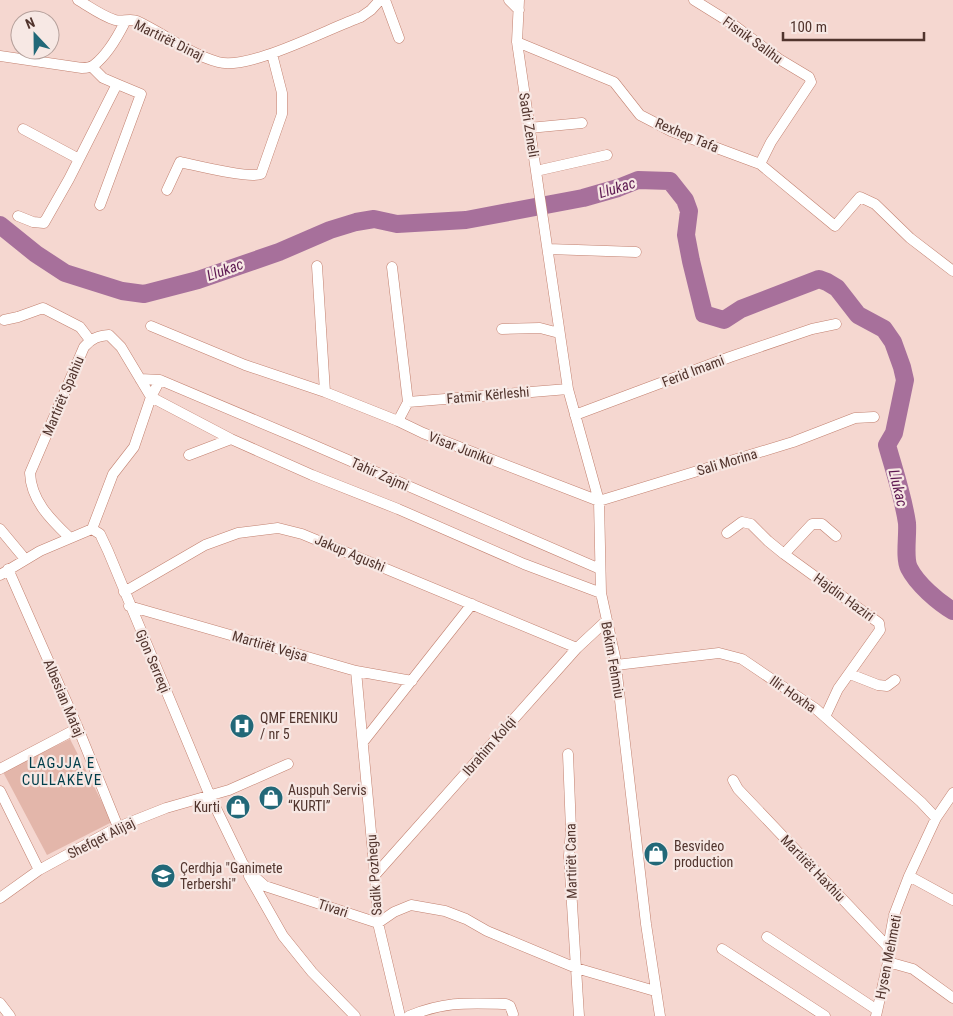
<svg xmlns="http://www.w3.org/2000/svg" width="953" height="1016" viewBox="0 0 953 1016" font-family="'Roboto Condensed',sans-serif">
	<rect width="100%" height="100%" fill="#f5d7d0"/>
	<path fill="#e3b6aa" d="M70,739l42,83 -65,33 -44,-83z"/>
	<g fill="none" stroke-linecap="round" stroke-linejoin="round">
		<path stroke="#a7709b" stroke-width="18" d="M0,225l36,29 29,19 57,18 22,3 54,-14 81,-28 51,-22 26,-8 18,-3 23,5 69,-4 117,-22 35,-10 20,-8 32,1 15,19 4,11 -3,24 5,26 13,53 20,6 17,-11 78,-30 8,3 10,6 21,27 26,14 9,13 9,25 3,13 -11,53 -7,12c7,25 16,51 20,78 1,13 -3,35 2,45 8,16 29,34 44,43"/>
		<defs>
			<path id="minor" d="M78,0c12,7 24,16 37,20 7,2 16,-2 22,1 28,13 52,33 81,41 31,9 111,-34 143,-45l10,-7 9,-10
				M385,0l14,38
				M509,0l10,10
				M519,0l-2,42 51,347 31,112 2,92 14,64 31,267 14,92
				M694,0l37,23 48,36 30,18 2,5 -40,60 -11,22
				M517,42l97,40 26,33 31,16 89,33 75,62 25,-29 15,7 35,34 43,33
				M0,56l82,12c4,0 8,0 12,-3 13,-10 24,-29 31,-43
				M529,128l53,-5
				M23,129l56,30
				M536,171l71,-16
				M167,190l13,-28c15,3 69,17 81,12l21,-60v-21l-10,-39
				M100,205l41,-111 -24,-10
				M18,216l15,6 11,1 25,-44 48,-95 -14,-6 -11,-11
				M548,249l88,3
				M317,266l8,126
				M392,267l16,135
				M4,320l14,-3 25,-9 37,19 10,13
				M151,326l94,39 80,27 73,29 25,12 176,68 194,-59 62,-24 19,-1
				M502,329l38,-1 19,5
				M140,379l20,1 142,60 298,129
				M575,415l155,-58 82,-28 24,-5
				M398,421l10,-19 160,-13
				M189,455l42,-16
				M0,529l25,30
				M92,529l8,5 8,17 102,245 33,68 13,14 9,8 113,37 16,-11 17,-7 34,6 21,8 21,12 89,37 79,23
				M92,529l21,-55 21,-27 17,-50 9,-17
				M727,533l15,-11 9,2 17,17 16,13
				M69,537c-19,-18 -38,-37 -39,-64l54,-126c8,-9 14,-11 25,-12l12,12 30,50 80,42 81,36 86,34 126,55 77,29
				M8,569l70,159 40,99
				M0,575l40,-24 52,-22
				M124,592l81,-47 33,-12 40,-5 24,6 275,114
				M129,606l227,65 56,10
				M616,665l103,-12 23,6 74,50 105,93 15,16
				M356,671l19,204 3,48 22,93
				M850,674l28,11 9,1 8,-6
				M825,717l13,-28 42,-59 -1,-7 -95,-69 28,-30h10l14,12
				M363,742l109,-138
				M568,754l3,76 -2,26 10,160
				M0,769l78,-41
				M733,780l5,9 150,158
				M0,791l39,79
				M375,875l202,-227 29,-27
				M249,876l34,60 29,36 43,44
				M909,876l44,24
				M0,898l39,-28 79,-43 48,-19 63,-18 59,-26
				M767,937l110,73
				M722,949l103,67
				M888,962l25,7 40,29
				M0,1003l10,13
				M409,1016c37,-15 59,-13 97,-12l4,2 3,8
				M876,1016l12,-54v-15l6,-32 15,-39 27,-58 17,-25"/>
		</defs>
		<use href="#minor" stroke="#c2806f" stroke-width="11"/>
		<use href="#minor" stroke="#fff" stroke-width="10"/>
	</g>
	<defs>
		<symbol id="hospital-disc" viewBox="-11 -11 22 22"><circle r="9.5" fill="#226878" stroke="#f7e8e4"/><path d="M-5-5h3v3.5h4V-5h3V5h-3V1.5h-4V5h-3Z" fill="#fff"/></symbol>
		<symbol id="shop-disc" viewBox="-11 -11 22 22"><circle r="9.5" fill="#226878" stroke="#f7e8e4"/><path d="M-5-2.5h2.3a2.7 3.5 0 0 1 5.4 0H5L5.5 6h-11ZM-1.5-2.5h3a1.5 2.3 0 0 0-3 0Z" fill="#fff"/></symbol>
		<symbol id="school-disc" viewBox="-11 -11 22 22"><circle r="9.5" fill="#226878" stroke="#f7e8e4"/><path d="M0-5L7-2L0 1L-7-2ZM-4 1L0 2.5L4 1V4Q0 6-4 4Z" fill="#fff"/></symbol>
	</defs>
	<g fill-rule="evenodd">
		<use href="#hospital-disc" x="228" y="712" width="28" height="28"/>
		<use href="#shop-disc" x="257" y="784" width="28" height="28"/>
		<use href="#shop-disc" x="224" y="793" width="28" height="28"/>
		<use href="#shop-disc" x="642" y="840" width="28" height="28"/>
		<use href="#school-disc" x="149" y="862" width="28" height="28"/>
	</g>
	<g text-anchor="middle" dominant-baseline="central" stroke-width="4.5" stroke-linejoin="round" paint-order="stroke">
		<g font-size="14" fill="#51342d" stroke="#f7e8e4">
			<text transform="translate(169 40) rotate(26)">Martirët Dinaj</text>
			<text transform="translate(753 40) rotate(36)">Fisnik Salihu</text>
			<text transform="translate(529 125) rotate(81)">Sadri Zeneli</text>
			<text transform="translate(687 135) rotate(23)">Rexhep Tafa</text>
			<text transform="translate(693 371) rotate(-21)">Ferid Imami</text>
			<text transform="translate(488 395) rotate(-5)">Fatmir Kërleshi</text>
			<text transform="translate(63 396) rotate(-67)">Martirët Spahiu</text>
			<text transform="translate(461 448) rotate(21)">Visar Juniku</text>
			<text transform="translate(727 462) rotate(-17)">Sali Morina</text>
			<text transform="translate(380 474) rotate(24)">Tahir Zajmi</text>
			<text transform="translate(350 553) rotate(23)">Jakup Agushi</text>
			<text transform="translate(844 597) rotate(36)">Hajdin Haziri</text>
			<text transform="translate(270 646) rotate(16)">Martirët Vejsa</text>
			<text transform="translate(613 660) rotate(80)">Bekim Fehmiu</text>
			<text transform="translate(153 661) rotate(67)">Gjon Serreqi</text>
			<text transform="translate(793 694) rotate(35)">Ilir Hoxha</text>
			<text transform="translate(64 698) rotate(67)">Albesian Mataj</text>
			<text transform="translate(489 746) rotate(-49)">Ibrahim Kolqi</text>
			<text transform="translate(101 838) rotate(-27)">Shefqet Alijaj</text>
			<text transform="translate(571 861) rotate(-91)">Martirët Cana</text>
			<text transform="translate(813 868) rotate(46)">Martirët Haxhiu</text>
			<text transform="translate(374 875) rotate(-94)">Sadik Pozhegu</text>
			<text transform="translate(333 908) rotate(18)">Tivari</text>
			<text transform="translate(888 957) rotate(-79)">Hysen Mehmeti</text>
		</g>
		<g font-size="14" fill="#51342d" stroke="#f7e8e4" text-anchor="start">
			<text x="260" y="718">QMF ERENIKU<tspan x="260" dy="16">/ nr 5</tspan></text>
			<text x="288" y="790">Auspuh Servis<tspan x="288" dy="16">“KURTI”</tspan></text>
			<text x="220" y="807" text-anchor="end">Kurti</text>
			<text x="674" y="846">Besvideo<tspan x="674" dy="16">production</tspan></text>
			<text x="180" y="868">Çerdhja "Ganimete<tspan x="180" dy="16">Terbershi"</tspan></text>
		</g>
		<g font-size="15" font-style="italic" fill="#5d1952" stroke="#f7e8e4">
			<text transform="translate(617 188) rotate(-17)">Llukac</text>
			<text transform="translate(225 270) rotate(-20)">Llukac</text>
			<text transform="translate(898 488) rotate(76)">Llukac</text>
		</g>
		<g font-size="15" letter-spacing="1" fill="#003e4a" stroke="#f7e8e4">
			<text x="62" y="763">LAGJJA E<tspan x="62" dy="17">CULLAKËVE</tspan></text>
		</g>
	</g>
	<g transform="translate(35 35) rotate(338)"><circle r="24" fill="#f7e8e4" stroke="#b5a09b"/>
	<path d="M0-4L9 19L0 12L-9 19Z" fill="#226878"/>
	<text y="-8" font-size="14" font-weight="bold" text-anchor="middle" fill="#51342d">N</text>
	</g>
	<path d="M783 32v8h141v-8" fill="none" stroke="#51342d" stroke-width="2.5"/>
	<text x="790" y="32" font-size="15" fill="#51342d" stroke="#f7e8e4" stroke-width="4" paint-order="stroke">100 m</text>
</svg>
